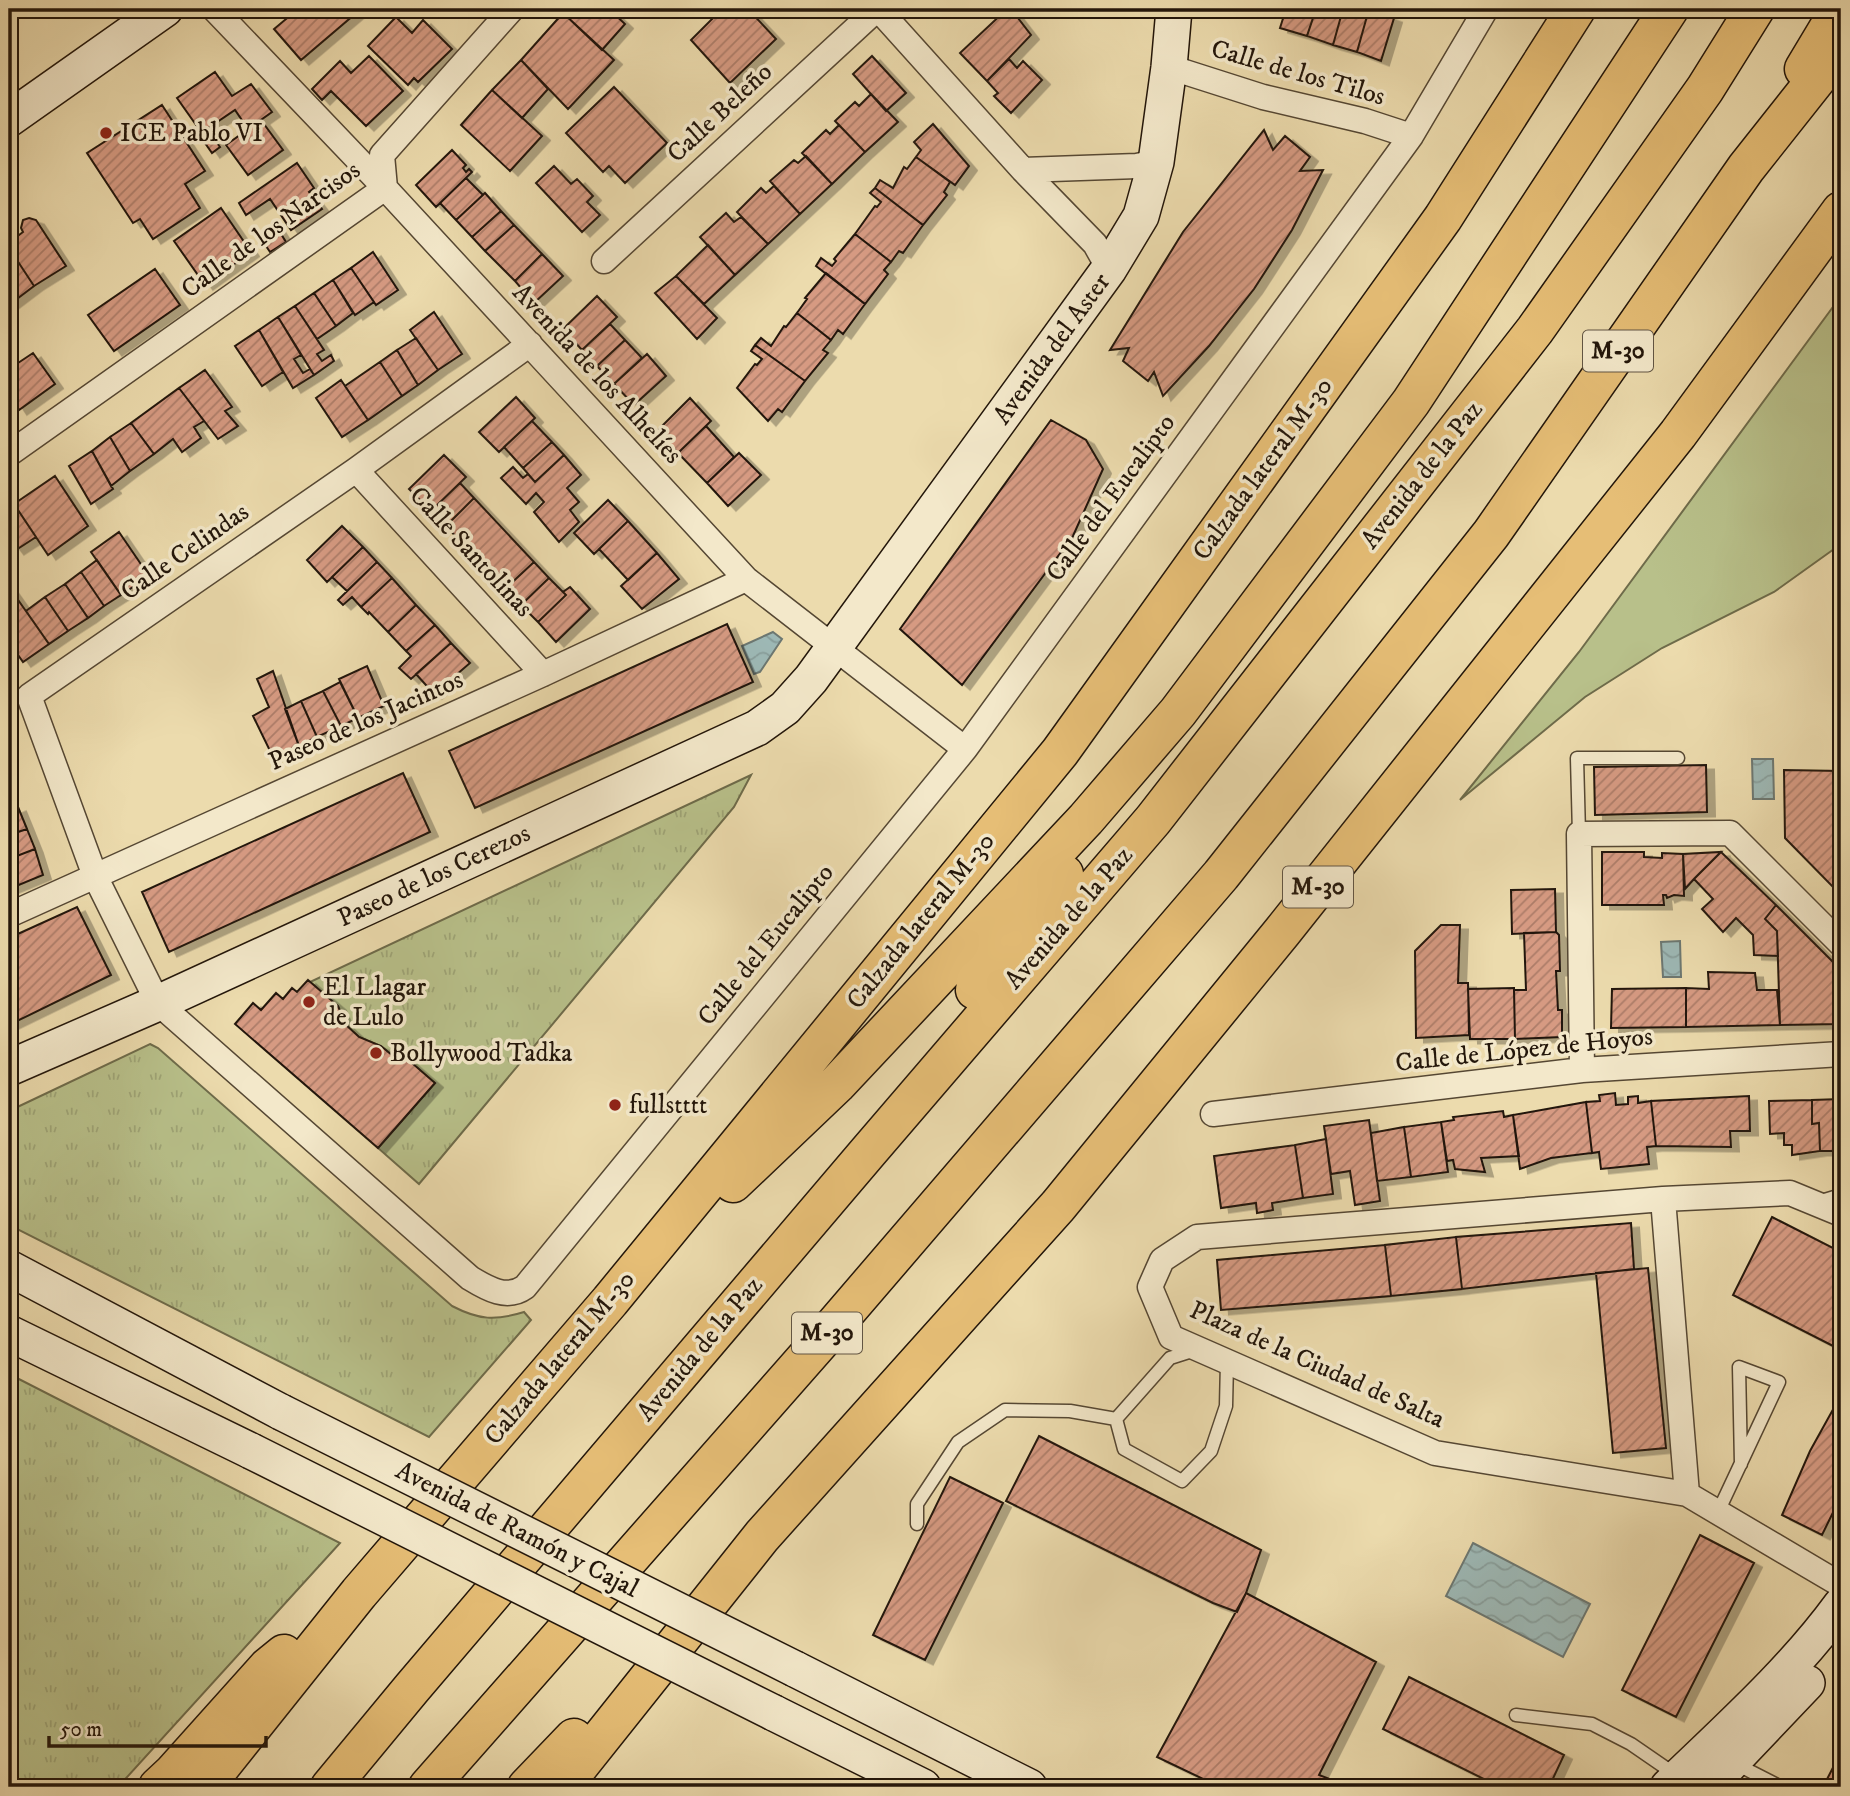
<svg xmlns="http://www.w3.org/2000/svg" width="1850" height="1796" viewBox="0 0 1850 1796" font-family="'IM FELL DW Pica',serif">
	<defs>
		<pattern id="park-tufts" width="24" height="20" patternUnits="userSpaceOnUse" patternTransform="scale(1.75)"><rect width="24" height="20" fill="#b8c08a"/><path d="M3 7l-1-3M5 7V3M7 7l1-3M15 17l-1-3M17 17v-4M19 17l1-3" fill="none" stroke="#9ea476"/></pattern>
		<pattern id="water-waves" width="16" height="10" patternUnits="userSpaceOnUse" patternTransform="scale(1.75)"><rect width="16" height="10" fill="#9db8b5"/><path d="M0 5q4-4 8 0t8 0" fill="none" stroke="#879d9a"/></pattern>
		<pattern id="building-hatch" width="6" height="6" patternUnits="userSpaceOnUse" patternTransform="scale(1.75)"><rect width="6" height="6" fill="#d69a82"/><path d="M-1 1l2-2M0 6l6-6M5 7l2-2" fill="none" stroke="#ad7d69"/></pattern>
		<filter id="shadow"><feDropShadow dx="8" dy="4.5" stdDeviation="0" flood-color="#0004"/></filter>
	</defs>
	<rect width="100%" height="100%" fill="#ecdbad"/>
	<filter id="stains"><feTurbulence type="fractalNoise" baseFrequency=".00286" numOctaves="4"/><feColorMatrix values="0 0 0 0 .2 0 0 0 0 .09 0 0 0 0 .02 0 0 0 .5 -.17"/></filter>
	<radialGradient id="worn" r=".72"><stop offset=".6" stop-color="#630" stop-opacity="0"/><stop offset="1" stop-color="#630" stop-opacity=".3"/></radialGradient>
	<path fill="#b8c08a" stroke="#6e6b4a" stroke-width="2" d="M1841,296v248l-67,48 -112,56 -77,49 -125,103 119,-148z"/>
	<path fill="url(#park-tufts)" stroke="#6e6b4a" stroke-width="2" d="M751,775l-17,32 -315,377 -41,-36 57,-65 -31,-27 -5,5 -18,-15 -22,-9 -13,-12 -8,-19 -28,-24z
		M150,1044l8,4 294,258c27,14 43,15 72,6l7,8 -102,117 -420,-212v-114z
		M9,1374l331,169 -222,244h-109z"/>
	<path fill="url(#water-waves)" stroke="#6c7771" stroke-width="2" d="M773,632l9,7 -22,33 -6,2 -12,-28z
		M1752,759h21l1,40h-21z
		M1680,941l1,36h-18l-2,-35z
		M1473,1543l117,61 -27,53 -117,-61z"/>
	<path fill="url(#building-hatch)" stroke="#23160a" stroke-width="2" filter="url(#shadow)" d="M298,9h63l-60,51 -27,-31z
		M566,9h43l16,15 -23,26 -39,-37z
		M722,9h26l28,30 -46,44 -39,-43z
		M1007,9h4l20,26 -44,46 -27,-28z
		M1286,9h30l-9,27 -27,-8z
		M1316,9h27l-10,36 -26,-9z
		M1343,9h26l-12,43 -24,-7z
		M1369,9l25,9 -13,43 -24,-9z
		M563,13l51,47 -46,49 -47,-49z
		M396,17l16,16 11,-13 29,29 -34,33 -4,-4 -6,7 -40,-39z
		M369,56l34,35 -37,35 -35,-35 -9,9 -10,-11 28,-28 11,12z
		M872,56l34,37 -20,18 -33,-37z
		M1009,59l8,9 6,-7 19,19 -31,33 -17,-17 4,-3 -11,-12z
		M521,60l27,29 -26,29 -30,-28z
		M215,72l17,24 19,-12 21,28 -24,17 -13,-19 -28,19 13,18 -8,6 -14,-20 3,-1 -24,-34z
		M614,87l53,56 -42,40 -16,-17 -6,6 -37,-39z
		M492,90l50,46 -32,35 -49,-46z
		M871,94l27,28 -33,30 -30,-31 20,-19 4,4z
		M162,105l43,66 -20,13 15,24 -47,31 -13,-20 -7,4 -46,-70z
		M261,120l22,30 -35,25 -22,-30z
		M933,124l36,42 -14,19 -39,-28 5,-7 -7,-8z
		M839,125l26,27 -33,32 -30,-31 24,-23 4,4z
		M1264,130l9,20 12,-14 25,21 -10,14 23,-1 -31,60 -38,59 -45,57 -46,50 -9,-24 -6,9 -25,-20 6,-13 -19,2 73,-118z
		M452,150l14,15 -3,3 3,4 3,-3 3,3 -36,35 -20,-22z
		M806,156l26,28 -32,30 -30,-33 24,-21 4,3z
		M916,157l34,25 -6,10 3,3 -24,30 -48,-37 5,-8 13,8 11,-21 3,2z
		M297,163l17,25 -5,4 13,17 -31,21 -21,-31 -24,16 -7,-12z
		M554,166l17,18 6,-5 16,17 -6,6 13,13 -18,17 -46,-49z
		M466,178l17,17 -27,25 -16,-17z
		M774,186l26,28 -32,30 -31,-32 24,-24 5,5z
		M875,188l48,37 -20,28 -4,-2 -8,11 -36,-28 20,-28 2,1 4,-5 -11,-9z
		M485,193l16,18 -29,26 -16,-17z
		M221,208l30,44 -46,33 -31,-44z
		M501,211l13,14 -29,26 -13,-14z
		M726,213l8,9 7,-5 27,27 -33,31 -35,-38z
		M29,218l7,2 30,46 -32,20 -25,-38v-10l2,3 12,-9 -2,-4 2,-8z
		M514,225l28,29 -27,27 -30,-30z
		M276,226l10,16 -16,10 -10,-15z
		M855,234l36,28 -7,8 4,4 -23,30 -49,-38 5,-8 11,8 4,-5 -2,-2z
		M708,245l27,30 -31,29 -28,-28z
		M9,248l25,38 -25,19z
		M373,252l25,38 -22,15 -25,-37z
		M542,254l21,22 -29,27 -19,-22z
		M351,268l23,34 -19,13 -22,-35z
		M155,269l25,36 -66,46 -26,-36z
		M826,273l39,31 -22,30 -5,-4 -7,10 -34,-27 10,-14 -2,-1z
		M676,276l41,42 -20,21 -42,-46z
		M333,280l20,33 -17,13 -22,-33z
		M314,293l22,33 -19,13 -22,-33z
		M597,296l20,21 -35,33 -19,-21z
		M295,306l29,44 -7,4 5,7 9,-6 3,6 -20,14 -36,-58z
		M434,312l28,42 -24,16 -28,-40z
		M797,313l34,27 -8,10 5,3 -23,28 -50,-36 6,-7 10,8 13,-20 2,1z
		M278,317l23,38 -7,4 9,14 7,-4 4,6 -21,13 -34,-58z
		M610,324l15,16 -28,26 -15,-16z
		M259,330l24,42 -21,14 -27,-40z
		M416,338l22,32 -20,15 -21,-35z
		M625,340l17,18 -28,26 -17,-18z
		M755,345l50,36 -23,31 -4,-3 -10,12 -31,-33 18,-24 2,1 5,-6 -11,-8z
		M397,350l21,35 -16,11 -22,-34z
		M33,353l22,31 -36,26 -10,-15v-26z
		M647,354l19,22 -32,29 -20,-21z
		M380,362l22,34 -34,24 -23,-34z
		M205,370l27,37 -7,4 13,15 -20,13 -39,-51z
		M341,380l27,40 -26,17 -26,-39z
		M179,388l25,33 -10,6 7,11 -19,14 -9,-13 -19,15 -23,-31z
		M516,397l19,21 -36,34 -20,-20z
		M690,398l21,23 -33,32 -21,-22z
		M1051,420l35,20 17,29 -30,67 -111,149 -62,-56z
		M532,421l20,21 -29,26 -19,-21z
		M131,423l23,31 -24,17 -20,-34z
		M706,426l28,31 -27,26 -29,-30z
		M110,437l20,34 -19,15 -19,-35z
		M552,442l12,13 -29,27 -12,-14z
		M92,451l21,38 -22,15 -22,-38z
		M739,453l22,22 -33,31 -21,-23z
		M444,455l22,22 -35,34 -22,-22z
		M564,455l17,20 -14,13 12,14 -9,8 9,12 -20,20 -25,-30 10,-10 -8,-9 -10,11 -25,-26 12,-11 10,11 5,-4 7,8z
		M55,476l33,50 -40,29 -34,-51z
		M460,483l14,15 -28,28 -15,-15z
		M474,498l60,64 -29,27 -59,-63z
		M608,500l20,21 -34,33 -20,-21z
		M14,504l22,33 -20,13 -7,-9v-33z
		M628,521l29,32 -29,27 -29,-31z
		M342,526l21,21 -36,35 -20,-22z
		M119,532l30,44 -28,19 -30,-43z
		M363,547l14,15 -30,29 -15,-14z
		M657,553l22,26 -37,30 -21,-23z
		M97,560l24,35 -17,11 -23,-34z
		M377,562l15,16 -31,29 -9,-10 -9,8 -5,-5z
		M534,562l15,16 -28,27 -16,-16z
		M81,572l23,34 -16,12 -23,-34z
		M392,578l24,27 -28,27 -19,-20 -1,2 -7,-7z
		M549,578l17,17 -28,27 -17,-17z
		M65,584l23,34 -20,13 -23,-34z
		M9,587l40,57 -26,18 -14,-20z
		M570,587l20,22 -34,33 -18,-20 28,-27 -3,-3z
		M45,597l23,34 -19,13 -23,-33z
		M416,605l19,20 -29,26 -18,-19z
		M727,624l26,58 -278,126 -26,-57z
		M435,625l16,18 -40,36 -12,-11 12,-12 -5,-5z
		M451,643l19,20 -36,31 -18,-20z
		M367,666l17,40 -26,12 -19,-39z
		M273,671l26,75 -26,11 -20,-41 16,-9 -12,-28z
		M340,682l18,36 -17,8 -18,-35z
		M323,691l18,35 -24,11 -16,-36z
		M301,701l16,36 -18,9 -14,-37z
		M1706,765l1,47 -112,3 -1,-48z
		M1784,770l57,1v120l-8,-4 -48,-49z
		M403,773l27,59 -261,120 -27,-60z
		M18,807l9,22 -18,6v-24z
		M27,829l8,20 -26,10v-24z
		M35,849l8,26 -34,14v-30z
		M1602,852h42v5l18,1v-5l21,1 1,42 -10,-1 -7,3 -1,-3h-3l1,10h-62z
		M1721,852l55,53 -11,14 12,12 1,25 -24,-1 -1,-20 -17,-17 -13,14 -21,-23 11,-10 -19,-20z
		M1721,852l-27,27 -9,10 -2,-35z
		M1555,889l1,43 -44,2 -1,-44z
		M1776,905l65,65v54l-61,1 -3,-94 -12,-12z
		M77,907l34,68 -102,50v-87z
		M1441,925h19l-2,58h10l1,52 -53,3 -1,-87z
		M1556,932l3,3 1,36h-4l2,39h4v27l-47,2 -1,-49h12l-2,-57z
		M1708,972l47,1 2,17h20l3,35 -94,2v-39l23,1z
		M308,980l30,26 8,19 13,12 22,9 18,15 5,-5 31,27 -57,65 -143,-124 18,-21 8,7 15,-17 7,6 9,-11 5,4z
		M1514,988l1,51h-45l-2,-50z
		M1686,988v39l-75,1 1,-39z
		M1615,1093l1,12 12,-1v-7l10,-1v7l13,-2 5,45 -9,1 2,17 -48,5 -2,-17 -7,1 -6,-51 14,-1 -1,-6z
		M1749,1096l1,35h-20l1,16 -75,-1 -5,-45z
		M1841,1099v52h-21l-1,-28 -7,1v-24z
		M1812,1100v24l7,-1 1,28 -28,4v-10h-8v-12l-14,1 -1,-33z
		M1586,1102l6,51 -41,5 -31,11 -7,-54z
		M1503,1111l1,6 9,-2 6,41 -38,2 4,14 -30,-3 -2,-9 -6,1 -6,-39 13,-2 -1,-3z
		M1369,1120l11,81 -25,4 -5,-34 -19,3 -7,-48z
		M1441,1122l7,50 -37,5 -7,-50z
		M1404,1127l7,50 -34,4 -6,-48z
		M1326,1139l7,55 -30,4 -8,-53z
		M1295,1145l8,53 -31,5 1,7 -16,3 -1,-10 -35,5 -7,-52z
		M1772,1217l69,35v98l-108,-55z
		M1631,1223l3,46 -172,20 -6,-52z
		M1456,1237l6,52 -71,7 -6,-51z
		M1385,1245l6,51 -170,14 -4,-50z
		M1648,1268l18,180 -53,5 -17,-180z
		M1841,1395v101l-19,39 -40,-20 28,-64z
		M1039,1436l222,114 -15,43 -9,19 -24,-9 -207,-102z
		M950,1477l53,26 -78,157 -52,-25z
		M1700,1535l54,28 -78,154 -54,-27z
		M1246,1593l130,69 -57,113 21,8 -2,4h-118l-63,-30z
		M1409,1677l155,78 -15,32h-49l-117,-58z
		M1841,1752v35h-18z"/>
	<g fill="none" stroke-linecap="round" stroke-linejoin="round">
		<defs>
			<path id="lane" d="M1579,834l-2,-76h101
				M1818,1202l23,-7
				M1195,1350l-25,8 -54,61 8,30 58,32 29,-30 15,-45 1,-44
				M1718,1512l61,-130 -40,-15 2,97
				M917,1524v-20l41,-62 47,-32 65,1 46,8
				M1516,1715l76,9 39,20 45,31
				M1736,1764l45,23"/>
			<path id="street" d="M214,9l171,179 361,391 219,170
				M878,9l145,161 72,74 14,25
				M1169,67l94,30 102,24 46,15
				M1023,170l114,-4 19,-4
				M604,261l273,-252
				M530,344l-174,126 -327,226 66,180 63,127 312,275c18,11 37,22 55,9l440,-538 446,-613 75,-127
				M9,454l376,-266 -3,-33 130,-146
				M356,470l187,204
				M9,915l534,-241 203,-95
				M1582,1070l-3,-236 151,-1 111,111
				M1213,1114l369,-44 259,-16
				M1663,1199l24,295
				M1841,1214l-51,-21 -127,6 -466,38 -35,23 -12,27 21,50 264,116 252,41 154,91"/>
			<path id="secondary" d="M9,119l156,-110
				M9,1068l149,-65 599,-275 28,-20 26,-29 298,-410 32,-53 15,-54 13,-95 5,-58
				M9,1268l272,144
				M9,1333l242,118
				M795,1669l234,118
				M774,1713l149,74
				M1668,1787c60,-58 124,-115 173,-182
				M1708,1787l99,-104"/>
			<path id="highway" d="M1804,69l36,-60
				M975,990l89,-116
				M733,1183l104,-99 249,-265 92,-107 233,-310 258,-393
				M158,1787l15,-14 95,-106 16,-13
				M204,1787l155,-194 251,-292 450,-549 383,-534 133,-209
				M330,1787l82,-99 456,-536 285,-332 382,-490 170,-241 50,-80
				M428,1787l398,-452 395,-460 270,-341 255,-366 95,-120
				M527,1787l47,-49
				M562,1787l200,-251 296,-330 224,-274 396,-498 163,-223"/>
		</defs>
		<use href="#lane" stroke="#554733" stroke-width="15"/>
		<use href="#street" stroke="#554733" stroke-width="27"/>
		<use href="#secondary" stroke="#23160a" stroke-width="38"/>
		<use href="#highway" stroke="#23160a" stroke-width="41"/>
		<use href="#lane" stroke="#f3e8ca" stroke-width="12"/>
		<use href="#street" stroke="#f3e8ca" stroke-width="24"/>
		<use href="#secondary" stroke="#f3e8ca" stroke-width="35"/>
		<use href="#highway" stroke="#e6be76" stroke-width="38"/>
		<defs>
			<path id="secondary-bridge" d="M281,1412l514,257
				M251,1451l523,262"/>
		</defs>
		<use href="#secondary-bridge" stroke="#23160a" stroke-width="38" stroke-linecap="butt"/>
		<use href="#secondary-bridge" stroke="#f3e8ca" stroke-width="35"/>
	</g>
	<g fill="#8f2418" stroke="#f3e8ca" stroke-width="2.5">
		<circle cx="106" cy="133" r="7"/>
		<circle cx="309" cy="1002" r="7"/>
		<circle cx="376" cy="1053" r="7"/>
		<circle cx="615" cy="1105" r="7"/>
	</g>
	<g text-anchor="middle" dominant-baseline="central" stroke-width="7" stroke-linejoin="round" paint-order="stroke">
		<g fill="#f3e8ca" stroke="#615544" stroke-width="2">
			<rect x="1583" y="330.5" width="70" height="41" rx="5"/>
			<rect x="1283" y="866.5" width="70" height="41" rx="5"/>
			<rect x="792" y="1312.5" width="70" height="41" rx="5"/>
		</g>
		<g font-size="24" font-weight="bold" fill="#23160a">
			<text x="1618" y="351">M-30</text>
			<text x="1318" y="887">M-30</text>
			<text x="827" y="1333">M-30</text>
		</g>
		<g font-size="26" fill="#23160a" stroke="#f3e8ca">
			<text transform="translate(1298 73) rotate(16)">Calle de los Tilos</text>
			<text transform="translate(720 113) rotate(-43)">Calle Beleño</text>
			<text transform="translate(271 230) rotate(-36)">Calle de los Narcisos</text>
			<text transform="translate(1052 349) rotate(-54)">Avenida del Aster</text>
			<text transform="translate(597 374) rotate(47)">Avenida de los Alhelíes</text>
			<text transform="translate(1263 469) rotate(-54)">Calzada lateral M-30</text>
			<text transform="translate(1422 475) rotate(-52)">Avenida de la Paz</text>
			<text transform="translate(1111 498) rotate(-54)">Calle del Eucalipto</text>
			<text transform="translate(185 552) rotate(-35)">Calle Celindas</text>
			<text transform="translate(471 552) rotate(47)">Calle Santolinas</text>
			<text transform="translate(366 721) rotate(-24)">Paseo de los Jacintos</text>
			<text transform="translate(434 876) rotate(-25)">Paseo de los Cerezos</text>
			<text transform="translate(1069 918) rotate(-49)">Avenida de la Paz</text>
			<text transform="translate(921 921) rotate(-51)">Calzada lateral M-30</text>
			<text transform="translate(766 945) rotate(-51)">Calle del Eucalipto</text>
			<text transform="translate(1524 1050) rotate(-6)">Calle de López de Hoyos</text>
			<text transform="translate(700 1349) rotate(-50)">Avenida de la Paz</text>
			<text transform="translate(560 1358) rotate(-50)">Calzada lateral M-30</text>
			<text transform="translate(1317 1365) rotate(24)">Plaza de la Ciudad de Salta</text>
			<text transform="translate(517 1530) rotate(27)">Avenida de Ramón y Cajal</text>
		</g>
		<g font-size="26" fill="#23160a" stroke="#f3e8ca" text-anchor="start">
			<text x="120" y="133">ICE Pablo VI</text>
			<text x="323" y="987">El Llagar<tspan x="323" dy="30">de Lulo</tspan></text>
			<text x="390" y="1053">Bollywood Tadka</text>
			<text x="629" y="1105">fullstttt</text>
		</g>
	</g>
	<rect width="1850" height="1796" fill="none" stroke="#ecdbad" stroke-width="35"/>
	<rect x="10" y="10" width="1829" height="1775" fill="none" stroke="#23160a" stroke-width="3.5"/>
	<rect x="18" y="18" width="1815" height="1761" fill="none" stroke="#23160a" stroke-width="2"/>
	<path d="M49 1736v10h217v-10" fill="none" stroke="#23160a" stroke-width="3.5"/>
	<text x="60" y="1736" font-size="21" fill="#23160a" stroke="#f3e8ca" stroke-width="5" paint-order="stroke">50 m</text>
	<rect width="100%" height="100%" filter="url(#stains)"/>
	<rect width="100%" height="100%" fill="url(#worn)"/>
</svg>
